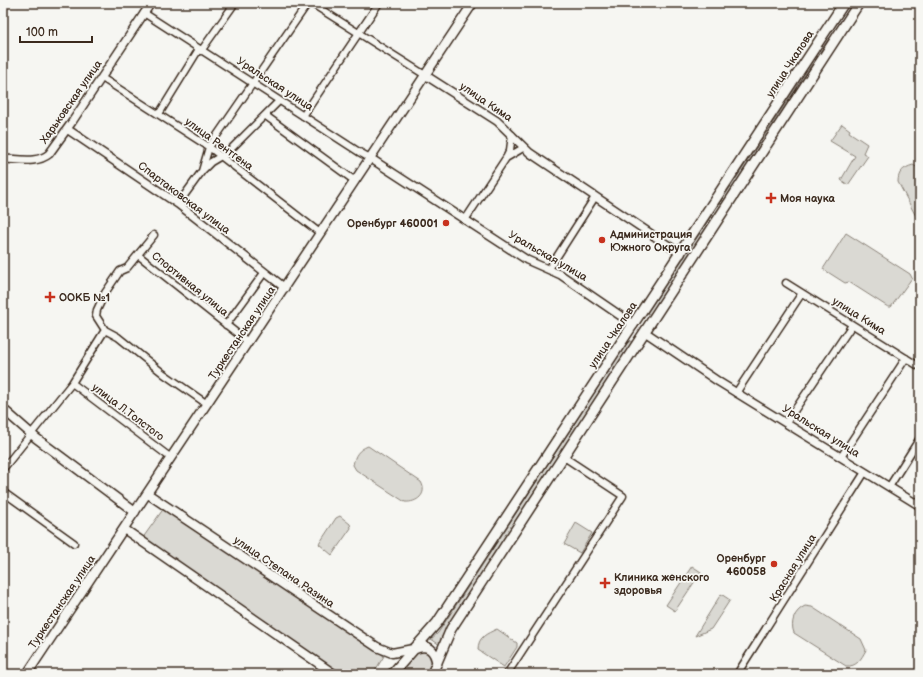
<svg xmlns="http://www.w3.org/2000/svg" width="923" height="677" viewBox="0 0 923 677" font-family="'Balsamiq Sans',sans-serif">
	<rect width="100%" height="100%" fill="#f6f6f2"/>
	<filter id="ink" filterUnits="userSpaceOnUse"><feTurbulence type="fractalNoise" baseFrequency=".025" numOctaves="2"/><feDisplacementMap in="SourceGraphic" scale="8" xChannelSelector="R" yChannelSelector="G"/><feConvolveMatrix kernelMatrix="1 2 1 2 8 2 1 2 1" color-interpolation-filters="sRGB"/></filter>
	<g filter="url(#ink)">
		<path fill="#dad9d3" stroke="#8a8278" d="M829,38l3,2 -181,275 -4,-2z
			M842,124l8,6 -1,2 18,12 -4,9 5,3 -20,29 -7,-5 14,-24 -25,-15z
			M913,165l7,4v55l-22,-42c0,-10 5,-14 15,-17z
			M846,233l64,41 2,4 -21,29h-3l-39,-25 -4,1 -22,-14z
			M631,341l2,1 -17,26h-3l-1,-3 13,-21z
			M608,372l5,2 -164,251 -8,13 -1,7 -9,-6 7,-6z
			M368,446l53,36c7,12 -4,21 -16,20l-49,-32 -3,-5c2,-10 5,-15 15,-19z
			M164,508l220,148 -11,18h-33l-198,-135z
			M340,516l10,8 1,4 -19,27 -13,-11 17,-26z
			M576,523l16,10 -12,20 -16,-9z
			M692,566l9,6 -26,39 -9,-6z
			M721,594l9,6 -19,29 -16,7z
			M805,606l7,1 49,32 5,11c-5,9 -9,17 -20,16l-52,-33c-4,-10 0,-22 11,-27z
			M497,629l20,14v4l-13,20 -26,-17c0,-13 8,-16 19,-21z
			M419,650l10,2 4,11 -4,11h-33l6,-9z"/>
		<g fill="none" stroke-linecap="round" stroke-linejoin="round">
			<defs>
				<path id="minor" d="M311,3l114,72
					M144,13l215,139 11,6
					M201,51l34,-48
					M102,78l107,69 111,86
					M159,114l40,-65
					M266,116l89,65
					M303,116l76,-113
					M506,158l17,-10
					M203,170l8,-8 17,-10 51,-51
					M178,204l24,-33 7,-24 99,-144
					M465,220l41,-62 4,-8 2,-15
					M138,255l110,87
					M549,269l46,-72
					M786,283l134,84
					M226,325l38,-52
					M105,330l13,7 46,37 43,30
					M72,383l99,75
					M736,393l66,-100
					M786,423l66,-98
					M841,457l65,-99
					M3,469l69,-86 33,-53 -9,-14 1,-6 8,-17 15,-22 7,-3 27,-33
					M889,487l31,-49
					M3,492l71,51
					M507,674l116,-178 -59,-39
					M737,674l128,-202"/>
				<path id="tertiary" d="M425,75l72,46 33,32 151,101
					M67,129l111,75 107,84
					M370,158l157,102 34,15 73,50
					M3,159c15,0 34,5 46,-5l23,-32 79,-119
					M645,332l74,50 201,124"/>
				<path id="secondary" d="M3,409l33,29 99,74
					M148,494l229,153 15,6 21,-4
					M124,529l210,145
					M27,674l446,-671"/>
				<path id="primary" d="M414,649c14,-6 21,1 23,14
					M392,674l45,-51 407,-620
					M432,674l19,-45 408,-626"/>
			</defs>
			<use href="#minor" stroke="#3b2a1e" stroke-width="9"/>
			<use href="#tertiary" stroke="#3b2a1e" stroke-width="10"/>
			<use href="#secondary" stroke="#3b2a1e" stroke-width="11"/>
			<use href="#primary" stroke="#3b2a1e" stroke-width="12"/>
			<use href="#minor" stroke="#f6f6f2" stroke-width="6"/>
			<use href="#tertiary" stroke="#f6f6f2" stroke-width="7"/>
			<use href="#secondary" stroke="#f6f6f2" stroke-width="8"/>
			<use href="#primary" stroke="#f6f6f2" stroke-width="9"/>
		</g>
	</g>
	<g fill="#c8321e" stroke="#f6f6f2" stroke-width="1.5">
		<path d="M769 192h4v4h4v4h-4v4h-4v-4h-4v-4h4z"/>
		<circle cx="446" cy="223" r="4"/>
		<circle cx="602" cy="240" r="4"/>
		<path d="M48 291h4v4h4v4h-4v4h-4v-4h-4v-4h4z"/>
		<circle cx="774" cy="564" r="4"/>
		<path d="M603 577h4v4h4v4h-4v4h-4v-4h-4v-4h4z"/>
	</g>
	<g text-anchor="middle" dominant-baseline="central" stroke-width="3.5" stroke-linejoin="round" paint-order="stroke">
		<g font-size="11" fill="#3b2a1e" stroke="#f6f6f2">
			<text transform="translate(790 64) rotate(-57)">улица Чкалова</text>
			<text transform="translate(275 84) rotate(33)">Уральская улица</text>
			<text transform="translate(71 102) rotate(-55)">Харьковская улица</text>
			<text transform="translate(486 102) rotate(34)">улица Кима</text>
			<text transform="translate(219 144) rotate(36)">улица Рентгена</text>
			<text transform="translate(184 198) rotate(37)">Спартаковская улица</text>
			<text transform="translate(548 256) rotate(30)">Уральская улица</text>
			<text transform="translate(190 284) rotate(39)">Спортивная улица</text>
			<text transform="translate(859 316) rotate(32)">улица Кима</text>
			<text transform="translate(242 333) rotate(-56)">Туркестанская улица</text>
			<text transform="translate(613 335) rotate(-56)">улица Чкалова</text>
			<text transform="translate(128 412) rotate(37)">улица Л.Толстого</text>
			<text transform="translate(821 431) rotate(32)">Уральская улица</text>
			<text transform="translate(793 568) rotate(-58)">Красная улица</text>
			<text transform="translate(284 572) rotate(34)">улица Степана Разина</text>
			<text transform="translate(62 602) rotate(-56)">Туркестанская улица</text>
		</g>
		<g font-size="11" font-weight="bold" fill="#3b2a1e" stroke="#f6f6f2" text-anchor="start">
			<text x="780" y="198">Моя наука</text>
			<text x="438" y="223" text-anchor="end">Оренбург 460001</text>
			<text x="610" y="234">Администрация<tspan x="610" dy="13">Южного Округа</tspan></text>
			<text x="59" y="297">ООКБ №1</text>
			<text x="766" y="558" text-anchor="end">Оренбург<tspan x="766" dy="13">460058</tspan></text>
			<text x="614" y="577">Клиника женского<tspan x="614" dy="13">здоровья</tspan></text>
		</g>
	</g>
	<rect width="923" height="677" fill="none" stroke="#f6f6f2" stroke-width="16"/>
	<rect x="8" y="8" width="907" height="661" fill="none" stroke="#3b2a1e" stroke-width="1.5" filter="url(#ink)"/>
	<path d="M20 36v6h72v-6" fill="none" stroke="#3b2a1e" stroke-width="2"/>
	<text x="26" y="36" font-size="12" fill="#3b2a1e" stroke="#f6f6f2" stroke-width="3" paint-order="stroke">100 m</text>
</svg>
